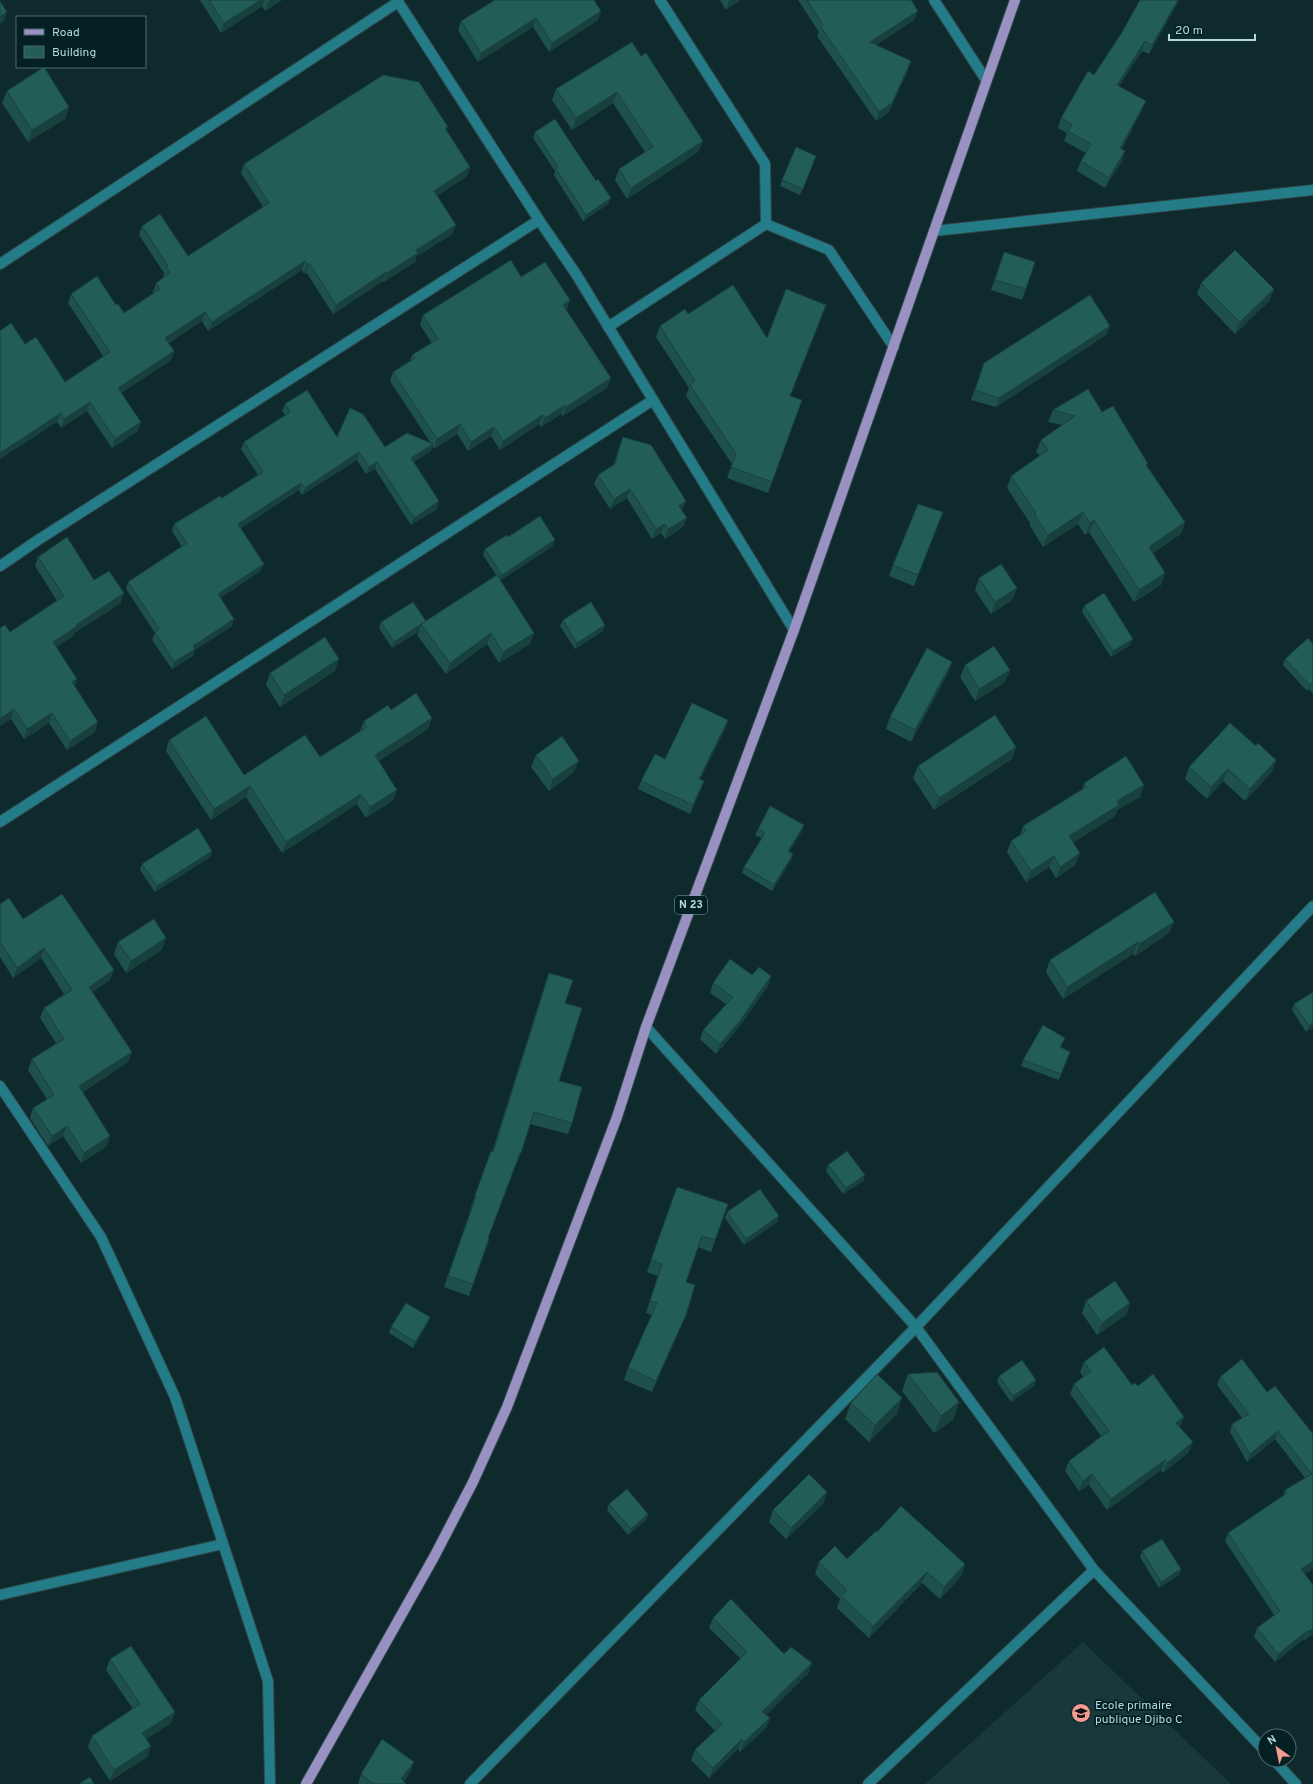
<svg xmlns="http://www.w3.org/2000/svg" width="1313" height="1784" viewBox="0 0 1313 1784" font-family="Overpass,sans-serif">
	<rect width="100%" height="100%" fill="#0f2a2d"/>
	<path fill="#18383c" d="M1083,1642l148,142h-306z"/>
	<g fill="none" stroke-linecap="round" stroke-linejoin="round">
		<defs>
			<path id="minor" d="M397,0l142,220 37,54 218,356
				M660,0l105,164 1,60
				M934,0l52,80
				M934,231l379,-41
				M0,264l398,-262
				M608,327l158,-103 63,26 65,97
				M0,566l38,-26 501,-320
				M0,822l653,-422
				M646,1027l270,300 178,243 171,181
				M0,1086l101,151 74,160 93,284 2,103
				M0,1595l223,-51
				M1274,1760l22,24
				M470,1784l446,-457 397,-421
				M868,1784l226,-214"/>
			<path id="major" d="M306,1784l128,-227 39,-75 34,-75 110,-290 29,-90 148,-397 221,-630"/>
		</defs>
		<use href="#minor" stroke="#2f464a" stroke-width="12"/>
		<use href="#major" stroke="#2f464a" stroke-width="12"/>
		<use href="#minor" stroke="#237c87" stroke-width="10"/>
		<use href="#major" stroke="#9991c1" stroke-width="10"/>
	</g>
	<path fill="#1e504c" d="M200,0h82l-17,11 -3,-5 -41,27z
		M495,0l103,20 -49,32 -16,-25 -55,35 -20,-32 3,-9z
		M720,0h20l-14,10z
		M798,0h113l3,20 -38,25 32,25 -19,42 -13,9 -59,-85 2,-4z
		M1140,0h39l-30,54 -7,-3 -23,35 23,24 -20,39v12l-17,27 -28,-17 4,-10 5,-8 -22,-12 3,-8 -9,-5 3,-10 33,-43 27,-41z
		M641,56l62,85 -5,11 -71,47 -12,-19 4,-11 26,-17 -32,-49 -41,27 -20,-30 4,-11z
		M7,91l62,16 -4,12 -37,23 -26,-39z
		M448,127l-2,3 24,37 -3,9 -30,20 15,38 -36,23 -1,5 -31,20 -1,-1 -50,33 -27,-42 -2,2 -2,-4 -94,61 -6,-10 -33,22 5,8 -3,9 -50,33 20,29 -3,9 -26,17 -25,-37 -26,17 -4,-6 -32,-78 40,38 38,-26 -35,-53 3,-9 45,11 8,8 29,-20v-1l3,-9 8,-6 -1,-1 1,-3 -25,-38 3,-9 46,30 75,-49 -22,-34 3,-9z
		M535,132l61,49 15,17 -3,6 -25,17 -29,-46 1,-4 -22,-33z
		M814,162l-14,33 -20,-9 2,-6z
		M1004,252l22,37 -4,11 -31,-10z
		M521,277l49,23 -3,9 -1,1 41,78 -44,28 -2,-2 -20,13 -2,-3 -39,26 -9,-14 -23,15 -11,-17 -23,15 -2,-3 -1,5 -17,11 23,47 -26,16 -36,-56 -9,5 -9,-14 -55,35 -3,-5 -58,38 20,43 -40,26 11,29 -37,24 -2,6 -21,13 -20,-29 3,-7 -29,-44 2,-7 54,-35 -10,-16 2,-7 48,-26 36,-23 -17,-26 3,-7 41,-27 -3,-4 3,-7 52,33 48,10 45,-5 -40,-61 3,-9 17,-11 2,-6 20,-12 -12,-18 3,-10z
		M1201,283l73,6 -5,12 -34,33 -38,-40z
		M688,314l79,24 55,-22 -32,80 12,4 -34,93 -41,-15 5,-14 -46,-68 3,-8 -33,-51 4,-11z
		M1110,326l-4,9 -110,72 -25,-7 13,-37z
		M1053,410l49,2 45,54 38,56 -4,12 -28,19 8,32 -27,17 -45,-70 -4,3 -7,-11 -35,23 -13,-21v-3l-23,-35 4,-12 29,-20 -4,-4 5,-12 21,-15 -14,-3z
		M623,437l59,74 1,16 -18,12 -4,-6 -9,6 -25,-41 -17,11 -16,-25 4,-9 16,-11 5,-17z
		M943,512l-29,74 -25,-10 4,-11z
		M508,537l45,9 -53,34 34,53 -4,11 -31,19 -12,-19 -41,30 -29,-39 2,-4 -27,17 -13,-20 2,-6 45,-1 70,-46 -13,-20 2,-6z
		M38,557l56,23 27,23 -47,30 -1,3 -17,11 19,39 20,46 -28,18 -18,-27 -25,16 -13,-20 -1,-87 47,-31 -22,-35z
		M979,578l38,10 -5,12 -21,14 -16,-24z
		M1084,606l46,39 -19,12 -29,-45z
		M563,620l40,11 -28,18 -15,-23z
		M1313,644v50l-4,-5 -2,2 -24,-26 2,-6z
		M952,662l-4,11 -37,69 -25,-13 4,-12z
		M965,665l45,5 -5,12 -30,19 -15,-24z
		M335,671l-55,36 -14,-22 4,-12z
		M391,710l41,8 -4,11 -49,32 14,39 -27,18 -9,-14 -75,49 -36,-56 -35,23 -45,-69 3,-11 75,35 76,-18 40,-26 4,-10z
		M728,720l-3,9 -25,50 1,10 -11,25 -52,-25 3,-8 24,-22z
		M1016,747l-4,12 -78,51 -21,-32 5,-12z
		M536,755l38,17 -25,19 -18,-24z
		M1276,760l-4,12 -27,29 -22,-20 -16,18 -22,-20 4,-12z
		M1084,783l56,14 -23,13 -2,6 -42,26 3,22 -20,14 -7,-11 -23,15 -19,-30 4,-11 9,-6 3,-9 59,-36z
		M804,825l-2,6 -13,21 4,2 -2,6 -19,31 -30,-18 2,-6 18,-29 -7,-3 3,-6z
		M212,851l-2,6 -55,35 -15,-22 2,-6z
		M0,904l110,76 -18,12 40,60 -4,10 -45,30 24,54 -26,17 -18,-27 -15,10 -18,-28 3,-10 14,-9 -19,-29 4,-11 24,-16 -16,-25 4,-10 20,-14 -23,-36 -28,20 -13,-21z
		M1169,933l-34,23 -2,-2 -70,45 -17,-27 4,-12z
		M118,942l44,8 -36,23 -12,-19z
		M549,973l16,30 -6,78 13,42 -4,11 -38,-10 -13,40h-1l-28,74 1,1 -20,57 -25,-9 28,-80 -2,2 22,-57 53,-168z
		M752,975l19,1 -3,10 -32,45 -20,23 -16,-15 3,-9 23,-26 -16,-11 3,-10z
		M1313,992v36l-7,4 -14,-22 2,-6z
		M1065,1038l-4,9 9,5 -11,28 -38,-14 2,-6z
		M828,1165l37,10 -2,6 -20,13 -17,-23z
		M677,1187l51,17 -17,48 -13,-5 -12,35v33l-5,11 -29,66 -28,-12 4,-12 24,-53 -6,-2 12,-37 -11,-4z
		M727,1212l50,10 -33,23 -19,-27z
		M1086,1301l44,2 -4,12 -29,20 -15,-22z
		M430,1317l-2,6 -15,25 -24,-15 2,-6z
		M1084,1362l48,23 6,1 42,41 9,25 -26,21 -2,-3 -54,40 -18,-25 -10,6 -14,-20 4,-10 32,-25 -31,-42 4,-10 9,-7 -3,-5z
		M908,1374l51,28 -6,18 -19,13 -32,-42z
		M999,1376l35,10 -23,16 -14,-20z
		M1220,1377l47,15 46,42v135l-8,5 8,60 -8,6 -1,-1 -29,23 -21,-25 3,-9 17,-13 -49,-74 3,-8 55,-37 2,-6 20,-12 -30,-39 -28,23 -17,-30 2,-8 10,-6 -25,-33z
		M902,1398l-5,16 -28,28 -24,-23 6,-16z
		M827,1492l-4,12 -37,35 -17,-17 4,-12z
		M609,1504l39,10 -2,6 -18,15 -21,-25z
		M877,1532l88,32 -4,12 -21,23 -18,-16 -53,55 -32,-30 3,-9 -25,-25 4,-12 28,-3z
		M1142,1551l39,18 -2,6 -20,13 -19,-31z
		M713,1618l71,36 28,9 -4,10 -42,42 4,3 -4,10 -26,24 -2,-3 -29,29 -18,-18 4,-10 20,-19 -20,-21 4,-10 42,-41 -32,-31z
		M110,1659l65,53 -4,11 -25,16 5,7 -4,11 -37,24 -22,-34 4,-11 41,-27 -27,-39z
		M410,1773l-6,8 2,3h-48l3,-10z"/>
	<path fill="#18413e" d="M261,0h3l-2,6 -41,27 3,-10z
		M270,0h12l-17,11 3,-9z
		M731,0h9l-14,10 3,-9z
		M1178,0h1l-30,54 3,-9z
		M601,11l-3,9 -49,32 3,-9z
		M918,11l-4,9 -48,32 4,-10z
		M7,12l-3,9 -4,3v-7z
		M536,18l-3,9 -55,35 3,-9z
		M1145,41l-3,10 -29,44 4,-10z
		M911,61l-3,9 -19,42 -13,9 3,-9z
		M617,92l-4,11 -41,27 4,-12z
		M1146,101l-4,9 -25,48 3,-10z
		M69,107l-4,12 -37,23 4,-12z
		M703,141l-5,11 -71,47 4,-11z
		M1125,151l-3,10 -17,27 4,-10z
		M470,167l-3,9 -36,24 3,-9z
		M611,198l-3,6 -25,17 3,-6z
		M456,225l-4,9 -36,23 -1,5 -31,20 3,-9 29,-23z
		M305,261l-3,9 -94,61 4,-9z
		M309,263l-3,9 -2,2 3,-9z
		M386,272l-3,9 -50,33 3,-9z
		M1274,289l-5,12 -34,33 5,-12z
		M570,300l-3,9 -8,5 4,-9z
		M826,305l-4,11 -36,90 4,-10z
		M205,312l-3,9 -40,26 3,-9z
		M1110,326l-4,9 -110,72 3,-9z
		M174,351l-3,9 -56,37 3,-9z
		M611,378l-4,10 -44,28 3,-9z
		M90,402l-3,9 -26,17 3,-9z
		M565,405l-4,9 -20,13 4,-9z
		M61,413l-4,9 -57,37v-6z
		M543,415l-4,9 -39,26 3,-9z
		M141,422l-3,9 -26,17 3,-9z
		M460,424l-3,10 -23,15 3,-10z
		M494,427l-3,9 -23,15 3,-9z
		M433,444l-2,7 -22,14 2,-7z
		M359,452l-2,8 -55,35 3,-7z
		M377,462l-2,7 -9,5 3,-7z
		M301,483l-2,7 -63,41 2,-7z
		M630,489l-3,9 -17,11 4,-10z
		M439,501l-2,8 -26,16 3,-7z
		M686,501l-4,10 -3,-5z
		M1083,512l-5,12 -35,23 5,-12z
		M687,518l-4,9 -18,12 3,-10z
		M1094,520l-5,12 -4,3 5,-12z
		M1185,522l-4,12 -36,24 4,-11z
		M665,524l-4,9 -9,6 4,-10z
		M555,540l-2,6 -53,35 2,-6z
		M264,564l-3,7 -45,30 2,-7z
		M1165,573l-4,12 -27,17 5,-12z
		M1017,588l-5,12 -21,14 4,-12z
		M124,593l-3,10 -47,30 -1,3 -23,15 3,-9 23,-17z
		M234,619l-2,7 -37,24 -2,6 -21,13 2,-7 19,-16z
		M421,625l-2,6 -27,17 2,-6z
		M605,625l-2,6 -28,18 2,-6z
		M491,633l-4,11 -41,30 4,-11z
		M534,633l-4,11 -31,19 4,-11z
		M1133,639l-3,6 -19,12 2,-6z
		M339,659l-4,12 -55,36 4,-12z
		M952,662l-4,11 -37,69 4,-12z
		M1010,670l-5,12 -30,19 4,-12z
		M77,679l-3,10 -2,-7z
		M1311,683l-2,6 -2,2z
		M14,709l-3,10 -11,7v-7z
		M52,713l-3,10 -25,16 3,-10z
		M432,718l-4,11 -57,37 4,-11z
		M728,720l-3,9 -29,58 3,-8z
		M98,722l-3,10 -28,18 3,-9z
		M1016,747l-4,12 -78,51 5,-12z
		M1276,760l-4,12 -27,29 5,-12z
		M579,761l-5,11 -25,19 4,-12z
		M1228,769l-5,12 -16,18 4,-12z
		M704,781l-3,8 -11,25 3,-9z
		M1144,785l-4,12 -23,13 -2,6 -50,32 4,-12 48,-35z
		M250,786l-4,11 -35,23 3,-11z
		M397,790l-4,10 -27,18 4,-11z
		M361,794l-4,10 -75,49 4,-11z
		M804,825l-2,6 -16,26 2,-6z
		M212,851l-2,6 -55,35 2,-6z
		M1080,853l-4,11 -20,14 4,-11z
		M793,854l-2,6 -19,31 2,-6z
		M1054,856l-5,11 -23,15 5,-11z
		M1174,922l-5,11 -34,23 4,-12z
		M166,938l-4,12 -36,23 5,-12z
		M1138,942l-5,12 -70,45 4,-12z
		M44,948l-3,10 -28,20 4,-10z
		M114,970l-4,10 -25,17 4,-10z
		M771,976l-3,10 -32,45 -20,23 4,-10z
		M1313,1023v5l-7,4 3,-6z
		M132,1052l-4,10 -52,34 3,-10z
		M67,1126l-4,10 -15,10 4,-10z
		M110,1136l-3,10 -26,17 3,-10z
		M865,1175l-2,6 -20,13 3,-6z
		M476,1196l-4,11 -2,2 4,-11z
		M779,1216l-2,6 -33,23 2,-6z
		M1130,1303l-4,12 -29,20 5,-12z
		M686,1315l-5,11 -29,66 4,-11z
		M430,1317l-2,6 -15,25 2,-6z
		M1036,1380l-2,6 -23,16 2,-6z
		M902,1398l-5,16 -28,28 6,-17z
		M959,1402l-6,18 -19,13 7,-17z
		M1184,1417l-4,10 -4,-4z
		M1278,1431l-3,8 -28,23 3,-8z
		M1193,1442l-4,10 -26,21 4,-10z
		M1165,1460l-4,10 -54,40 4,-11z
		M1092,1474l-3,11 -10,6 4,-10z
		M827,1492l-4,12 -37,35 5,-11z
		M648,1514l-2,6 -18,15 3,-6z
		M1313,1562v7l-15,8 3,-8z
		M965,1564l-4,12 -21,23 4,-12z
		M1181,1569l-2,6 -20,13 2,-6z
		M927,1572l-5,11 -53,55 4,-12z
		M1313,1628v6l-8,6 3,-8z
		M1307,1631l-3,8 -29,23 3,-8z
		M812,1663l-4,10 -49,49 3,-10z
		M175,1712l-4,11 -33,21 4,-11z
		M770,1718l-4,10 -26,24 4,-10z
		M742,1739l-4,10 -29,29 4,-10z
		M151,1746l-4,11 -37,24 4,-11z
		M414,1762l-4,11 -8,11 -1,-5z"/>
	<path fill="#235d58" stroke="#18413e" d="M209,0h52l-37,23z
		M495,0h99l7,11 -49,32 -16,-25 -55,35 -20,-32z
		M807,0h104l7,11 -48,31 41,19 -19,42 -13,9 -58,-85 2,-2z
		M1140,0h38l-26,45 -7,-4 -28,44 29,16 -26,47 5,3 -16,27 -28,-17 10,-17 -23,-13 4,-7 -11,-6 27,-47 6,4 27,-41z
		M0,1l7,11 -7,5z
		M632,42l9,14 5,-3 57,88 -72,47 -12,-19 34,-22 -36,-55 -41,26 -20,-29z
		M44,67l25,40 -37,23 -25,-39z
		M383,75l36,7 29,45 -3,1 25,39 -36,24 22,34 -40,25 2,3 -31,20 -1,-1 -50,33 -27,-42 -2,2 -2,-4 -93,61 -7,-10 -40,26 9,13 -56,37 23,34 -26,17 -25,-37 -26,17 -3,-6 -61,40v-122l11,-8 14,21 11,-7 29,45 45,-30 -39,-58 26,-18 19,29 2,-1 6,9 36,-24 -4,-6 14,-10 -4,-6 2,-1 -26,-40 18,-12 28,42 81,-53 -25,-39z
		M555,119l41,62 2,-2 13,19 -25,17 -30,-46 2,-2 -23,-35z
		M796,147l20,9 -13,33 -21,-9z
		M1235,250l39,39 -34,33 -39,-39z
		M1004,252l31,10 -9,27 -31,-9z
		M511,260l10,17 24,-15 25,38 -7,5 48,73 -45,29 -1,-2 -20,13 -2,-3 -40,26 -9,-14 -23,15 -11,-18 -23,15 -44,-67 22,-14 -3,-3 26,-16 -15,-24z
		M733,285l34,53 19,-49 40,16 -36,91 12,4 -30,82 -41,-15 5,-13 -46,-69 5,-4 -35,-55 25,-17 3,5z
		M1090,295l20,31 -111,72 -24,-8 9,-27z
		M1088,389l14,23 11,-6 35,58 -2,1 39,57 -36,25 16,26 -26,17 -45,-70 -4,3 -7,-11 -35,23 -14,-21 2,-1 -25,-37 37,-26 -7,-10 34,-24 -22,-6z
		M307,390l30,47 13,-29 13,6 22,33 22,-14 26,11 -22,14 28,43 -25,17 -37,-56 -8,5 -10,-15 -54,36 -4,-5 -63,41 26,40 -46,30 16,25 -41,27 2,3 -21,13 -19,-30 4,-3 -31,-47 59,-39 -13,-19 46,-28 2,2 41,-26 -19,-30 46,-30 -5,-8z
		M623,437l28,8 35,56 -7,5 8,12 -19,11 -3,-5 -9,5 -26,-40 -16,10 -16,-24 17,-11z
		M918,504l25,8 -25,63 -25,-10z
		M540,516l15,24 -53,35 -17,-26 22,-14 1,2z
		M67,537l27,43 15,-9 15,22 -48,32 1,1 -24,16 24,37 -5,3 26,40 -28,19 -18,-28 -25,16 -13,-20 -14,10v-91l5,-3 5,7 54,-36 -26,-39z
		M1001,564l16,24 -22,14 -16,-24z
		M497,575l37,58 -31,19 -12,-19 -41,30 -29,-39z
		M1104,593l29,46 -20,12 -29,-45z
		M413,602l13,19 -32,21 -13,-20z
		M591,602l14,23 -28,18 -14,-23z
		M325,637l14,22 -55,36 -14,-22z
		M1308,638l5,6v41l-2,-2 -1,2 -25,-26z
		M994,646l16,24 -31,19 -14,-24z
		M927,648l25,14 -37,68 -25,-13z
		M416,693l16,25 -57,37 22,35 -27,17 -9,-13 -75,48 -36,-56 -36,23 -45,-69 37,-24 38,59 61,-40 15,22 47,-30 -3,-6 24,-16 3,5z
		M692,703l36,17 -29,59 5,2 -11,24 -52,-24 14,-27 10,5z
		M995,715l21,32 -77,51 -21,-32z
		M1230,723l26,23 2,-3 18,17 -26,29 -22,-20 -17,18 -22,-20z
		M562,736l17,25 -26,18 -17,-24z
		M1126,756l18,29 -27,16 2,4 -50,31 11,17 -20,14 -6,-11 -23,15 -20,-30 15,-10 -3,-5 63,-39 -2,-4z
		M770,806l34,19 -16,26 5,3 -19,31 -30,-18 21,-34 -7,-4z
		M198,828l14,23 -55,35 -15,-22z
		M1155,892l19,30 -35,22 -1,-2 -71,45 -17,-27z
		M62,894l52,76 -25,17 43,65 -53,34 31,50 -26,17 -17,-27 -15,10 -19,-28 21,-13 -22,-36 32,-20 -20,-31 28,-18 -28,-42 -27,20 -17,-26v-38l9,-6 14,21z
		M154,919l12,19 -35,23 -13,-19z
		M730,959l22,16 7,-8 12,9 -32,46 -19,22 -17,-14 30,-33 -20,-14z
		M549,973l24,7 -8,23 17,5 -23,73 23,6 -10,36 -38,-11 -13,41h-1l-32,85 1,1 -16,45 -25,-8 28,-80 -2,2 17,-47 2,1z
		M1313,992v31l-4,3 -15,-22z
		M1043,1025l22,13 -5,9 10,5 -9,22 -38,-14z
		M847,1151l18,24 -19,13 -18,-23z
		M677,1187l51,17 -13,36 -13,-4 -16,46 9,3 -9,30 -30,66 -28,-13 29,-65 -7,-2 12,-37 -11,-4z
		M760,1189l19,27 -33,23 -19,-27z
		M1115,1281l15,22 -28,20 -16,-22z
		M406,1303l24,14 -15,25 -24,-15z
		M1104,1347l28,38 3,-2 3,3 15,-12 31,43 -8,6 17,19 -26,21 -2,-3 -54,39 -19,-25 -9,7 -14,-20 40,-30 -35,-47 17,-13 -7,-9z
		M1242,1359l25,33 8,-6 38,48v128l-12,7 12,16v43l-5,4 -1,-1 -29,23 -21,-26 23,-17 -52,-78 59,-40 -2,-3 27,-16 -34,-43 -28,23 -18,-30 17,-10 -29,-37z
		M1022,1360l14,20 -23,16 -14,-20z
		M937,1372l22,30 -18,14 -33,-42z
		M877,1374l25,24 -27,27 -24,-22z
		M809,1474l18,18 -36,36 -18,-18z
		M627,1489l21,25 -17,15 -22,-25z
		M901,1506l64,58 -21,23 -17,-15 -54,54 -32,-30 6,-6 -28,-28 16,-16 12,13 29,-28 1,1z
		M1162,1539l19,30 -20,13 -19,-31z
		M731,1599l53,55 7,-7 21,16 -50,49 8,6 -26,24 -2,-3 -29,29 -18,-18 27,-26 -23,-24 48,-48 -34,-34z
		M131,1646l44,66 -33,21 9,13 -37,24 -22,-34 48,-32 -30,-45z
		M382,1739l32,23 -13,17 5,5h-33l-12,-10z
		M90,1777l4,7h-15z"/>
	<defs>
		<symbol id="school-disc" viewBox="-11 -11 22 22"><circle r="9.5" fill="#f59c92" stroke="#052024"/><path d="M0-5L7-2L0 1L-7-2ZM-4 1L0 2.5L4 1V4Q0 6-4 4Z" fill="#111"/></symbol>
	</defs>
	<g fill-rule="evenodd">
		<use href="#school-disc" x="1070" y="1702" width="22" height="22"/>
	</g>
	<g text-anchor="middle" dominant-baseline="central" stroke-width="3.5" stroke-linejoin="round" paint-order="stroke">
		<rect fill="#052024" stroke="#7fa2a7" stroke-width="1" x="675" y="896" width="32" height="18" rx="3"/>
		<g font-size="11" font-weight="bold" fill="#b3d9df">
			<text x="691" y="905">N 23</text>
		</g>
		<g font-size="12" fill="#b3d9df" stroke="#052024" text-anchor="start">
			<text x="1095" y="1706">Ecole primaire<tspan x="1095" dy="14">publique Djibo C</tspan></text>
		</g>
	</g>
	<rect x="16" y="16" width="130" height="52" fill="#052024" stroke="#4b6a6f"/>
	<rect x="24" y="29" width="20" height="6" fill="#9991c1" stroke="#4b6a6f"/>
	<text x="52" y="36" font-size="12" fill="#b3d9df">Road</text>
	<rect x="24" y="46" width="20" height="12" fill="#235d58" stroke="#4b6a6f"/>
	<text x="52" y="56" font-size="12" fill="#b3d9df">Building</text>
	<g transform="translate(1277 1748) rotate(327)"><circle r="19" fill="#052024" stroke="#4b6a6f"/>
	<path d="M0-3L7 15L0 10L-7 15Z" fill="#f59c92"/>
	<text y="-6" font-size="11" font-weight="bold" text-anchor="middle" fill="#b3d9df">N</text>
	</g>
	<path d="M1169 34v6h86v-6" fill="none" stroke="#b3d9df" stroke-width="2"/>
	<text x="1175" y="34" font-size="12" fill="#b3d9df" stroke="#052024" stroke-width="3" paint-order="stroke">20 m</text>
</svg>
